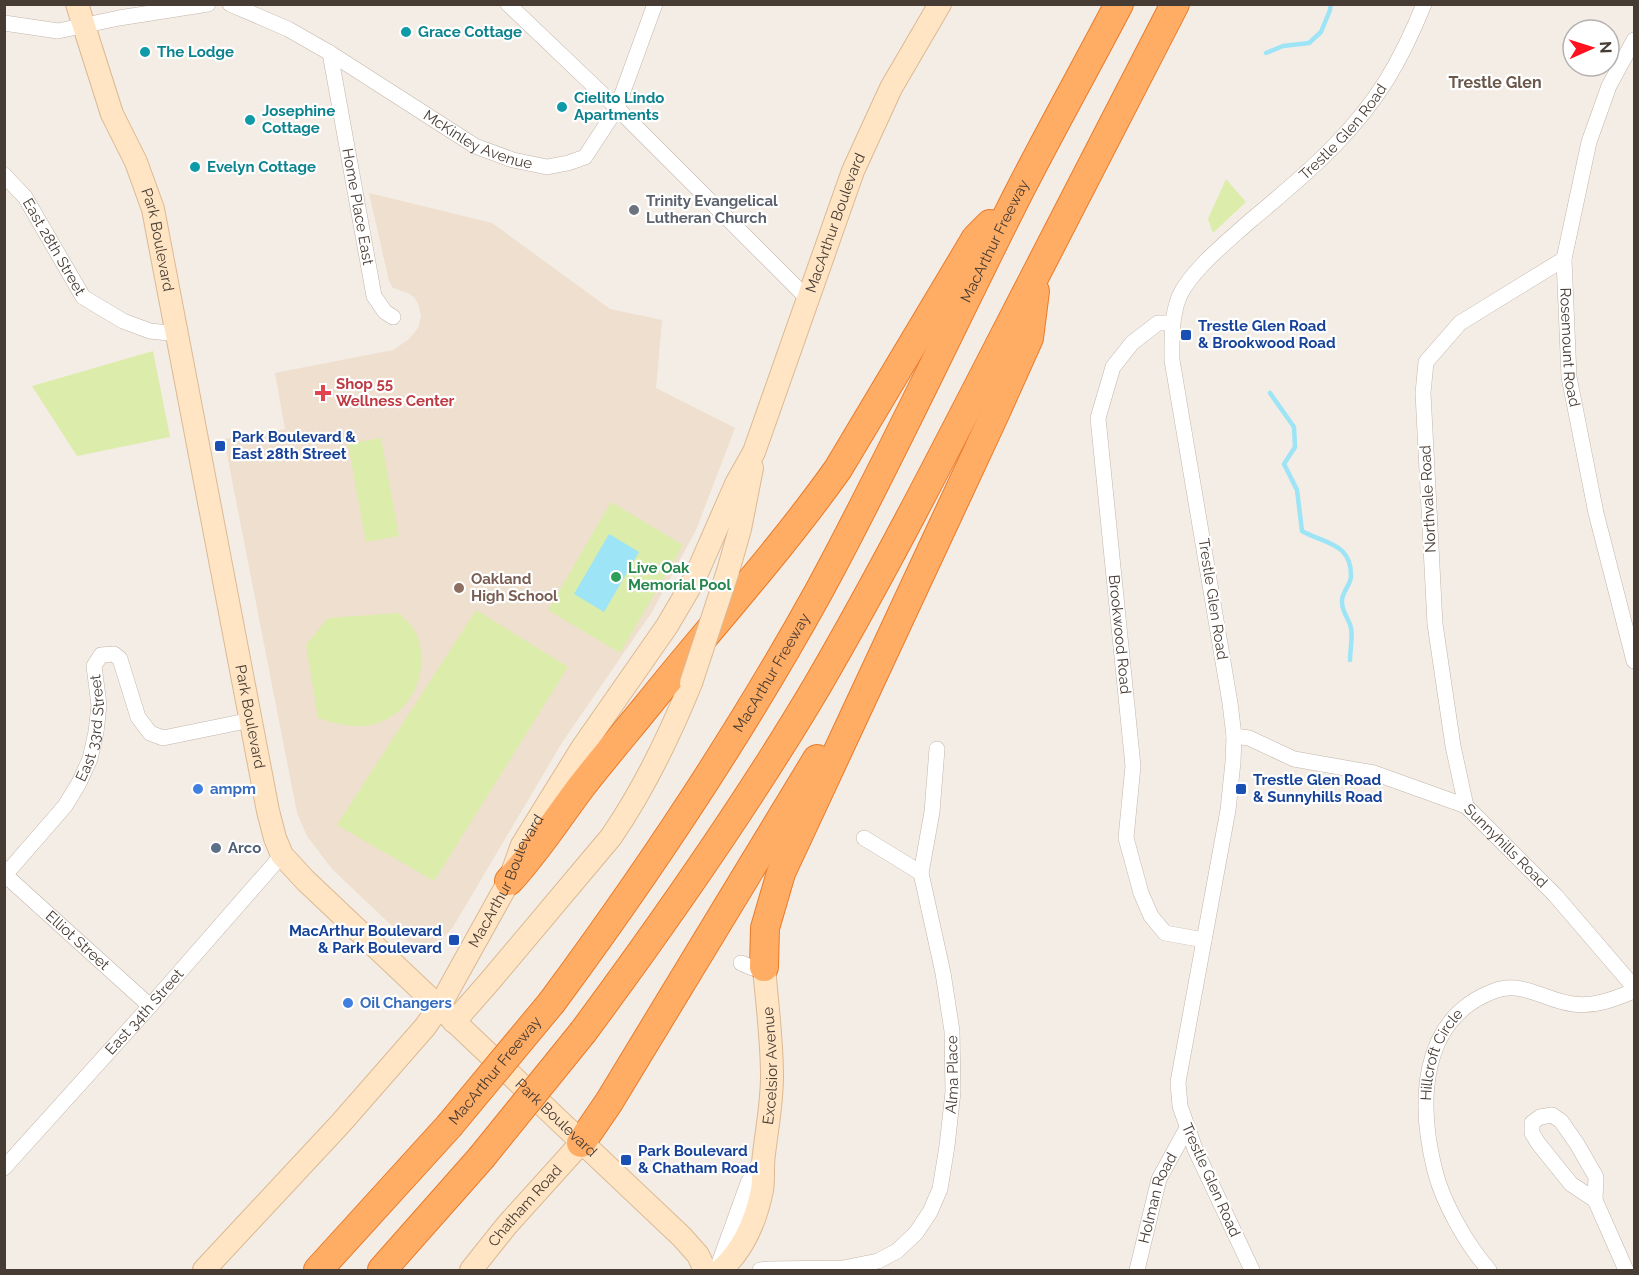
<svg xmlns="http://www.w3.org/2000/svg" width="1639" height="1275" viewBox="0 0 1639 1275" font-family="Raleway,sans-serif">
	<rect width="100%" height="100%" fill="#f4ede5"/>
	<path fill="#eedfce" d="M369,193l123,30 118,86 52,11 -6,68 79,40 -39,102 -44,82 -89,129 -110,186 -11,12 -15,6 -19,-4 -76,-72 -25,-33 -10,-23 -73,-374 61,-10 -10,-56 118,-23 16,-11 9,-11 3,-11 -2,-11 -4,-8 -7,-5 -15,-5 -4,-7z"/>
	<path fill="#dcecab" d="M1226,179l20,23 -33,31 -5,-14z
		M153,351l17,86 -93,19 -45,-70z
		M381,438l18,98 -33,6 -18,-98z
		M611,502l72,43 -63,108 -72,-43z
		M476,610l92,57 -134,214 -97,-56z
		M399,613c6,6 14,14 18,22 13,34 -3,76 -39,88 -19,7 -42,1 -60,-5l-12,-73 22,-27z"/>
	<path fill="#9ce4f6" d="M609,534l30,18 -35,60 -30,-18z"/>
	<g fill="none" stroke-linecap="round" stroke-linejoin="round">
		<path stroke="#9ce4f6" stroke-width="4.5" d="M1266,53l17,-7 26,-3 12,-11 9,-22 1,-6
			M1270,393l24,34 1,20 -11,17 13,26 5,41c23,13 50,12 49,46 -1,9 -10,16 -9,25 0,11 7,16 9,26 2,9 -1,23 -1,32"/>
		<defs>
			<g id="street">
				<path id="s1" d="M230,4l58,25 42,24 145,93 38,14 34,7 21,-4 17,-6 32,-49 38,-104"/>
				<path d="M508,4l109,104 191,191"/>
				<path d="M4,23l54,8 61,-13 89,-14"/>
				<path id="s2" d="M1634,40l-25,46 -20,56 -25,117 5,118 27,136 38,148"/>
				<path id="s3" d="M330,53l44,243 11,16 8,5"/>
				<path id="s4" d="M4,175l21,22 58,100 40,24 27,10 28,3"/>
				<path id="s5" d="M1172,323h-14l-26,20 -19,24 -15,51 35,348 -7,72 15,55 10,23 14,17 39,7"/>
				<path id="s6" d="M1234,736l15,2 45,21 80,14 92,33 89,89 79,92"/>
				<path d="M1466,806l-13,-60 -18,-122 -12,-231 3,-31 34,-39 104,-64"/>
				<path d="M864,838l57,35"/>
				<path id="s7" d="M4,874l146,132"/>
				<path id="s8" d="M4,876l61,-70 14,-23 11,-24 6,-27 3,-27 -5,-39 7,-11 13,-1 6,5 18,58 12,16 13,5 88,-18"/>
				<path d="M741,963l12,5 11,-1"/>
				<path id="s9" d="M4,1168l146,-162 132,-151"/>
				<path d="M1595,1200l-24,-16 -33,-41 -6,-10v-10l8,-6 12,-2 9,6 16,23 19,33 -1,23 31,70"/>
				<path d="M718,1266l30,-83 13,-23"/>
				<path id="s10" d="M760,1270l9,-1 74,-1 35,-7 19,-10 19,-18 14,-21 10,-23 7,-43 6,-54 -1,-61 -9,-58 -22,-100 11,-61 5,-63"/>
				<path id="s11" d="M1137,1270l22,-91 28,-51"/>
				<path id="s12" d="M1252,1270l-57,-121 -15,-43 -2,-24 50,-272 5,-48 1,-26 -4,-33 -58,-343c0,-22 -1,-42 7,-63 12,-27 49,-56 71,-76 29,-24 59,-49 85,-76 43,-44 66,-84 89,-141"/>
				<path id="s13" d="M1489,1270c-22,-25 -46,-67 -54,-99 -17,-67 -16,-152 59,-180 29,-11 51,10 79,13 22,3 41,-5 61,-13"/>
			</g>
			<g id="secondary">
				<path id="s14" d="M77,4l35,110 24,48 17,47 115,602 7,27 7,17 23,25 377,357 16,18 7,15"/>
				<path d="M728,571l12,-42 12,-61"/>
				<path d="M454,1022l36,-41 121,-144c33,-48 58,-100 80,-154"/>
				<path id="s15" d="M204,1270l137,-147 84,-96 14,-20 70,-126 13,-36 60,-97 85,-122 27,-46 42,-96 18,-32 99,-281 38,-83 49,-84"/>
				<path id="s16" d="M471,1270l36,-45 74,-82"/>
				<path id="s17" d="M721,1270c22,-20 35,-50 41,-80 2,-11 0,-24 2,-36 3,-26 8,-51 8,-78 0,-36 -5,-73 -8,-109"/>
			</g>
			<g id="highway">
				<path d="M509,881c27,-29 48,-62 72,-94 21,-27 44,-54 66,-81 64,-80 132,-154 191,-237l138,-231 14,-14"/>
				<path d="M764,967l1,-39 16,-55 213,-457 35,-78 6,-47"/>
				<path id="s18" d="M552,1002c97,-131 188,-268 267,-411 70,-129 131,-262 197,-393 33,-65 69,-129 103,-194"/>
				<path d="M583,1032c83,-112 163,-226 234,-346 65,-112 124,-227 183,-342 58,-113 116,-226 175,-340"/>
				<path d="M581,1143l28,-41 208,-343"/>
				<path d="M318,1270l131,-144"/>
				<path d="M382,1270l99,-112"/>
			</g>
		</defs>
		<use href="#street" stroke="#c3b5aa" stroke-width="16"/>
		<use href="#secondary" stroke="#dbb993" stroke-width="24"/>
		<use href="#highway" stroke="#ea7b29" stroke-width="30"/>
		<use href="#street" stroke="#fff" stroke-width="15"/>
		<use href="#secondary" stroke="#ffe5c4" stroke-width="22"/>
		<use href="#highway" stroke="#ffac65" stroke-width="28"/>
		<defs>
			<path id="secondary-bridge" d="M691,683l37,-112"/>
			<g id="highway-bridge">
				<path id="s19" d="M449,1126l103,-124"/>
				<path d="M481,1158l102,-126"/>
			</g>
		</defs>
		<use href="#secondary-bridge" stroke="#dbb993" stroke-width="24" stroke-linecap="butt"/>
		<use href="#highway-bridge" stroke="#ea7b29" stroke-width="30" stroke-linecap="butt"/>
		<use href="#secondary-bridge" stroke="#ffe5c4" stroke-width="22"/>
		<use href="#highway-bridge" stroke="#ffac65" stroke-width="28"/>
	</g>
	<g fill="#0f9aa8" stroke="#fff" stroke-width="2">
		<circle cx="406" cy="32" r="6"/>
		<circle cx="145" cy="52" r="6"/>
		<circle cx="562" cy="107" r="6"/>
		<circle cx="250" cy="120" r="6"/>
		<circle cx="195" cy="167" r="6"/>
	</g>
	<circle fill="#6b7280" stroke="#fff" stroke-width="2" cx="634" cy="210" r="6"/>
	<g fill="#1a4fb4" stroke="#fff" stroke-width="2">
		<rect x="1180" y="329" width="12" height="12" rx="3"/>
		<rect x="214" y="440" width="12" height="12" rx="3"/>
		<rect x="1235" y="783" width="12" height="12" rx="3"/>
		<rect x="448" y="934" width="12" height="12" rx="3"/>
		<rect x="620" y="1154" width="12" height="12" rx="3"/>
	</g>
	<path fill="#e0444e" stroke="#fff" stroke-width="2" d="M320 384h6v6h6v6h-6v6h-6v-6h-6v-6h6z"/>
	<circle fill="#2e9e5b" stroke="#fff" stroke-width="2" cx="616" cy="577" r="6"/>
	<circle fill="#8d6e63" stroke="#fff" stroke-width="2" cx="459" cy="588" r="6"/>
	<g fill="#3f7fe0" stroke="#fff" stroke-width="2">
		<circle cx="198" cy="789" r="6"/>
		<circle cx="348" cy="1003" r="6"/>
	</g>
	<circle fill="#5c6f8a" stroke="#fff" stroke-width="2" cx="216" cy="848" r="6"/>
	<g text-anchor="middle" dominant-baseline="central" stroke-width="4.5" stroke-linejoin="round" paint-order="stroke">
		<g font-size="15" font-weight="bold" fill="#0d838f" stroke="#fff" text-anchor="start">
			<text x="418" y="32">Grace Cottage</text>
			<text x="157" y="52">The Lodge</text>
			<text x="574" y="98">Cielito Lindo<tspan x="574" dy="17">Apartments</tspan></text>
			<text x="262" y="111">Josephine<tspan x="262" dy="17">Cottage</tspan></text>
			<text x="207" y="167">Evelyn Cottage</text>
		</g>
		<g font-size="15" fill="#473c34" stroke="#fff">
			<text stroke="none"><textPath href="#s12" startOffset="1233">Trestle Glen Road</textPath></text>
			<text stroke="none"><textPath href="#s1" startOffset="284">McKinley Avenue</textPath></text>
			<text stroke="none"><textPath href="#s3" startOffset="156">Home Place East</textPath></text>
			<text stroke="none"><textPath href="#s15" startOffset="1236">MacArthur Boulevard</textPath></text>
			<text stroke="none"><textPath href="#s14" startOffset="250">Park Boulevard</textPath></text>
			<text stroke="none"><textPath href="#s18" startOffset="882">MacArthur Freeway</textPath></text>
			<text stroke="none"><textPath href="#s4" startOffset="88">East 28th Street</textPath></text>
			<text stroke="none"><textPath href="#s2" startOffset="320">Rosemount Road</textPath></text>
			<text transform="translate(1428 499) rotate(-93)">Northvale Road</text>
			<text transform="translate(1213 599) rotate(81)">Trestle Glen Road</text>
			<text stroke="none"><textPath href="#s5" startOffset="348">Brookwood Road</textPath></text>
			<text stroke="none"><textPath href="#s18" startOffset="396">MacArthur Freeway</textPath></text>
			<text stroke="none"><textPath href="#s14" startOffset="736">Park Boulevard</textPath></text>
			<text stroke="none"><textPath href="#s8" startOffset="177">East 33rd Street</textPath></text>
			<text stroke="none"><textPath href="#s6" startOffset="300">Sunnyhills Road</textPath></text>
			<text stroke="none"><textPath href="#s15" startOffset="496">MacArthur Boulevard</textPath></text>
			<text stroke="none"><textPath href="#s7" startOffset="99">Elliot Street</textPath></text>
			<text stroke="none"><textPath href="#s9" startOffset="210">East 34th Street</textPath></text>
			<text stroke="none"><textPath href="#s13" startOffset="234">Hillcroft Circle</textPath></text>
			<text stroke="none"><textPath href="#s17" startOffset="216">Excelsior Avenue</textPath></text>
			<text stroke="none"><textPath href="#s19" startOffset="72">MacArthur Freeway</textPath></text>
			<text stroke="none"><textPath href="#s10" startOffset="332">Alma Place</textPath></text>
			<text stroke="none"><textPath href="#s14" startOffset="1258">Park Boulevard</textPath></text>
			<text transform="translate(1211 1180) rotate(66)">Trestle Glen Road</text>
			<text stroke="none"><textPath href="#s11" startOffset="75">Holman Road</textPath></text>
			<text stroke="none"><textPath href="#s16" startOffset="84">Chatham Road</textPath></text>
		</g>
		<g font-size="15" font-weight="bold" fill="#5b616d" stroke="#fff" text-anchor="start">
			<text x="646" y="201">Trinity Evangelical<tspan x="646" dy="17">Lutheran Church</tspan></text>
		</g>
		<g font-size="15" font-weight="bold" fill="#164399" stroke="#fff" text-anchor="start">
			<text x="1198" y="326">Trestle Glen Road<tspan x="1198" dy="17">&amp; Brookwood Road</tspan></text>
			<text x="232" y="437">Park Boulevard &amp;<tspan x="232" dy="17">East 28th Street</tspan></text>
			<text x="1253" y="780">Trestle Glen Road<tspan x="1253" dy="17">&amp; Sunnyhills Road</tspan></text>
			<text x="442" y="931" text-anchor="end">MacArthur Boulevard<tspan x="442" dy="17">&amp; Park Boulevard</tspan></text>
			<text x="638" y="1151">Park Boulevard<tspan x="638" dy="17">&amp; Chatham Road</tspan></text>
		</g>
		<g font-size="15" font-weight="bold" fill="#be3a42" stroke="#fff" text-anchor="start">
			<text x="336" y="384">Shop 55<tspan x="336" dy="17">Wellness Center</tspan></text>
		</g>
		<g font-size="15" font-weight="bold" fill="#27864d" stroke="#fff" text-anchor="start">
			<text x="628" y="568">Live Oak<tspan x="628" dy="17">Memorial Pool</tspan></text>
		</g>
		<g font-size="15" font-weight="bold" fill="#785e54" stroke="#fff" text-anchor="start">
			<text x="471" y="579">Oakland<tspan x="471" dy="17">High School</tspan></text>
		</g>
		<g font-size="15" font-weight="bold" fill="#366cbe" stroke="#fff" text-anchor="start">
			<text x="210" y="789">ampm</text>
			<text x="360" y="1003">Oil Changers</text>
		</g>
		<g font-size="15" font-weight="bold" fill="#4e5e75" stroke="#fff" text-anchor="start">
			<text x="228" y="848">Arco</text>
		</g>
		<g font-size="16" font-weight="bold" fill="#6b574a" stroke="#fff">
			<text x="1495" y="82">Trestle Glen</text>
		</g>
	</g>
	<rect width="1639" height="1275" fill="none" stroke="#473c34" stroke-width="12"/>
	<g transform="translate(1591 48) rotate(87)"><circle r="28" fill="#ffffff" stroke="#b5b1ae" stroke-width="1.5"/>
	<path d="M0-4.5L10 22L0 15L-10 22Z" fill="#ff111f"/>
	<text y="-9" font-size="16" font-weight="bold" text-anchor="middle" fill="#473c34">N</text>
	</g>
</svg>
